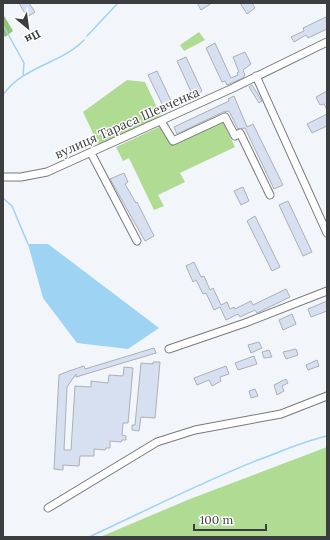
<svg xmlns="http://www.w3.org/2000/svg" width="330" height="540" viewBox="0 0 330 540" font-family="Lora,serif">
	<rect width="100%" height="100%" fill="#f2f5f9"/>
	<path fill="#b0db93" d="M199,32l6,8 -21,11 -4,-6z
		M127,80l18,2 16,34 -62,30 -16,-34z
		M222,119l13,28 -55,26 5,9 -27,13 6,11 -10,4 -25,-52 -6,3 -7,-14 45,-21 9,18z
		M327,447v90h-227l90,-38z"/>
	<path fill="#94c372" d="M3,14l10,17 -8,6 -2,-4z"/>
	<path fill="#9ed3f4" d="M28,244h20l111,84 -31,21 -51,-6 -34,-45z"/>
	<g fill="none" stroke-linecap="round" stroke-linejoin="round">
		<path stroke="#9ed3f4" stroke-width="1.5" d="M3,25l21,38 -1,13
			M87,36l31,-33
			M3,95c20,-29 58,-31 81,-55
			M3,198l9,8 16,38
			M89,537c56,-26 111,-54 169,-77 22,-8 46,-19 69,-24"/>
	</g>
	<path fill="#d6e0f0" stroke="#adb0b4" d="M19,3h10l6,9 -8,5z
		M197,3h15l-11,7z
		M240,3h12l3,5 -8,6z
		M326,17l1,12 -19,9 -2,-3 -12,7 -3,-5 13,-6 -1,-3z
		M215,43l16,35 7,-3 -1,-2 2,-1 -6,-15 12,-5 6,12 -8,6 2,5 -2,3 -16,7 -2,-4 -3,1 -16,-34z
		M186,57l16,34 -9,5 -16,-35z
		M157,71l16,34 -8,5 -17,-35z
		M252,85l10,16 -3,2 -10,-16z
		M327,91v19l-3,-6 -4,1 -4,-8z
		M234,96l13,31 6,-3 30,61 -9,4 -29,-61 -7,1 -9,-18 -6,1 -46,22 -3,-7 55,-26 -1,-2z
		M327,114v12l-15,7 -5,-9z
		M124,173l4,9 -3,2 11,19 1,-1 17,34 -9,5 -35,-62z
		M243,187l6,14 -8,4 -7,-14z
		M288,201l24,51 -9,4 -24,-51z
		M255,216l25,51 -8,4 -25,-50z
		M194,262l7,15 3,-1 6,14 3,-2 8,17 6,-3 3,7 4,-2 1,2 16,-8 2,4 33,-16 4,8 -33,16 -2,-3 -15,7 -2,-3 -12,6 -6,-13 -6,3 -8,-17 -3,1 -7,-14 -3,2 -7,-16z
		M327,301v10l-16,6 -3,-8z
		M292,314l4,10 -13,6 -4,-10z
		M259,342l3,6 -11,5 -3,-8z
		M154,348l2,5 -80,24v-3l-9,13 -3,63h7l4,-64 16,1v-6l17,2 1,-8 14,1 1,-9 9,1 -5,55h-5l-1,12 4,1v4h-4l-1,2 -11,-1v7h-4l-1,2 -11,-1v7h-14l-1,10 -16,-1v5l-9,-1 5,-94 10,-4 15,-5 1,3z
		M296,349l2,6 -12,4 -3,-7z
		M269,350l3,7 -8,1 -2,-6z
		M254,356l3,8 -19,6 -3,-7z
		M317,360l2,6 -11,4 -2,-5z
		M153,362h7l-5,56 -14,-1 -2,14 -7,-1v-5h3l6,-62 12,1z
		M226,366l3,8 -9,3 1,4 -9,5 -3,-6 -12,5 -3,-7z
		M286,379l2,4 -6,3 2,5 -7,4 -3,-10z
		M255,389l3,7 -7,2 -2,-7z"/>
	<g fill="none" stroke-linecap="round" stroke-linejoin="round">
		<defs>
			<path id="minor" d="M256,76l71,157
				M161,121l12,20 52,-24 10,19 5,-3 30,62
				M91,153l46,88
				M3,177h18l26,-5 186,-84 94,-46
				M169,349l76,-26 82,-32
				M48,508l109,-66 38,-12 86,-16 46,-18"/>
		</defs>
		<use href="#minor" stroke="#76797d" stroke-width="9"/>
		<use href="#minor" stroke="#fff" stroke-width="7"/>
	</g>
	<g text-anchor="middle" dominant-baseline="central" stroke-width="3" stroke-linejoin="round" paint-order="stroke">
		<g font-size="13" fill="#3c3d3f" stroke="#fff">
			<text transform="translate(127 123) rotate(-24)">вулиця Тараса Шевченка</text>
		</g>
	</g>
	<rect width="330" height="540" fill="none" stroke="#3c3d3f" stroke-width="8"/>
	<g transform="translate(28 28) rotate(151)" stroke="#ffffff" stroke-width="3" paint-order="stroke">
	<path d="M0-3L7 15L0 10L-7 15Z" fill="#3c3d3f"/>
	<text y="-6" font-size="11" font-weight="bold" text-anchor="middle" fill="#3c3d3f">Пн</text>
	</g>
	<path d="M194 524v6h72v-6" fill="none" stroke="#3c3d3f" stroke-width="2"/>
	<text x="200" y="524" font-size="12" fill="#3c3d3f" stroke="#ffffff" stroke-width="3" paint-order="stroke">100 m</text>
</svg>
